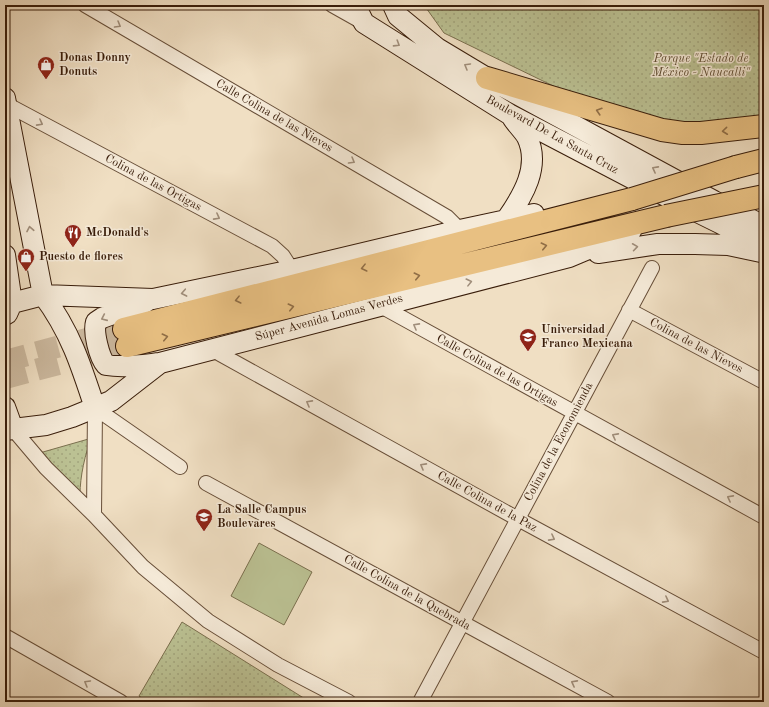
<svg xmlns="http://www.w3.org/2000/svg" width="769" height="707" viewBox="0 0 769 707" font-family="'Old Standard TT',serif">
	<defs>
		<pattern id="park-dots" width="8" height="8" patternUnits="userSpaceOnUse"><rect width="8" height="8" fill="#bbc193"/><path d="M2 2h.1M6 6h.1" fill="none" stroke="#a2a57d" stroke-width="1.8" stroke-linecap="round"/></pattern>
	</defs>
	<rect width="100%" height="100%" fill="#f0dfc3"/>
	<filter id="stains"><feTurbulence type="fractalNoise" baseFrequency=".005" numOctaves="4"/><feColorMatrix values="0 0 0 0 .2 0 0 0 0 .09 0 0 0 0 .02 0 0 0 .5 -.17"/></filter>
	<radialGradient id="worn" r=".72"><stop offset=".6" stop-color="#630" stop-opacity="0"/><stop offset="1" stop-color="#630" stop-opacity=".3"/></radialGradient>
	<path fill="#bbc193" stroke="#7a6f4e" d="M259,543l53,29 -28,53 -53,-29z"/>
	<path fill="url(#park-dots)" stroke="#7a6f4e" d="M424,5h340v116l-61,9 -127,-33 -132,-64z
		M92,438c-7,14 -12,40 -12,56l-44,-40z
		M182,622l128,80h-162l-9,-6z"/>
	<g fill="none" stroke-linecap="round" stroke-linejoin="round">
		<path stroke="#cbb89e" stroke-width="22" stroke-dasharray="22 11" stroke-linecap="butt" d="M5,361l119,-32
			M5,378l122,-32"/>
		<defs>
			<path id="street" d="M85,5l362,212 13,13
				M332,5l32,18
				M6,104l266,142 11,10 9,14
				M379,305l385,212
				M629,310l135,72
				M211,349l307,170 246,133
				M95,408l85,59
				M13,429l33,39 48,47 49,52 65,54 70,44 71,37
				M206,483l402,219
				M94,515l1,-107
				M5,636l116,66
				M420,702l232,-434"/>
			<path id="secondary" d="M355,5l9,18 145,91 172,90 83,41
				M393,5l5,11 39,32 50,30 227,123 50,25
				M5,98l38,197c27,36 38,70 52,113
				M506,220c17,-24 35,-54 21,-83 -4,-7 -11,-13 -15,-20
				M598,253l60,-9h37l33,1 33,7
				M5,255l7,48 -5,11
				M146,302l-44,16 -6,4c-3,10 3,35 10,43 18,3 36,0 54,-2
				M5,307l7,-4 31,-8 110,4 139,-29 168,-40 74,-16
				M5,407l8,22
				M5,430l41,-5 26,-8 39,-16 49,-38 409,-106 62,-26"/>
			<path id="primary" d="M487,78l175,52 21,3h18l63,-7
				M736,167l28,-7
				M124,329l508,-130
				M127,346l539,-130"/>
		</defs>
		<use href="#street" stroke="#674e38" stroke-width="16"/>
		<use href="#secondary" stroke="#391d0a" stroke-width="22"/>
		<use href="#primary" stroke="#391d0a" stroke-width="24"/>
		<use href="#street" stroke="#f5ead8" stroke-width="14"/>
		<use href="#secondary" stroke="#f5ead8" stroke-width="20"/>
		<use href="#primary" stroke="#e8c082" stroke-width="22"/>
		<defs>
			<path id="primary-bridge" d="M632,199l104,-32
				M666,216l98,-20"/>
		</defs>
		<use href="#primary-bridge" stroke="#391d0a" stroke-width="24" stroke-linecap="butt"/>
		<use href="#primary-bridge" stroke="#e8c082" stroke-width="22"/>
	</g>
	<defs><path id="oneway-chevron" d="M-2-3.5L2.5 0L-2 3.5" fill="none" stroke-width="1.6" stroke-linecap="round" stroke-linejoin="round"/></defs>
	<g stroke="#a08e7b">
		<use href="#oneway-chevron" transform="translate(118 25) rotate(30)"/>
		<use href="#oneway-chevron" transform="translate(397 44) rotate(32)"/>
		<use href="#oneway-chevron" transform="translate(467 66) rotate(-150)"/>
		<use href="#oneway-chevron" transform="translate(40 123) rotate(28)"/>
		<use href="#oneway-chevron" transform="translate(352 161) rotate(30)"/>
		<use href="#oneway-chevron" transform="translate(655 169) rotate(-152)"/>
		<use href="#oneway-chevron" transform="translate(217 217) rotate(28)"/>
		<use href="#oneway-chevron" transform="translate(30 229) rotate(-101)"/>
		<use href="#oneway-chevron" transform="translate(635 247) rotate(-8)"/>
		<use href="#oneway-chevron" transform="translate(469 282) rotate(-14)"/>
		<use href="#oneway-chevron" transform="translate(184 293) rotate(169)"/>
		<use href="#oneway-chevron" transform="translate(104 318) rotate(156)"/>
		<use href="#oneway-chevron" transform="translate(416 326) rotate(-151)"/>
		<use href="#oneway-chevron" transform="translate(309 403) rotate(-151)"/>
		<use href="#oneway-chevron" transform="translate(615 436) rotate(-152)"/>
		<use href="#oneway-chevron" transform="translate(423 466) rotate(-151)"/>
		<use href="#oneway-chevron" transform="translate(730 498) rotate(-152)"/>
		<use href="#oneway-chevron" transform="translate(552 538) rotate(28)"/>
		<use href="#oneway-chevron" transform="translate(666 600) rotate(28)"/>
		<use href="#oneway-chevron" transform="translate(87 683) rotate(-150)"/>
		<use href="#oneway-chevron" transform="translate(574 683) rotate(-152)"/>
	</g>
	<g stroke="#906e46">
		<use href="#oneway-chevron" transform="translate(599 111) rotate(-163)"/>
		<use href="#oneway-chevron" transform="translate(725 131) rotate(174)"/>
		<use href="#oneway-chevron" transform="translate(544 246) rotate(-13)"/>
		<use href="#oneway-chevron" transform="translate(364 268) rotate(166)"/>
		<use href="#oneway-chevron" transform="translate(417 276) rotate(-13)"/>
		<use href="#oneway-chevron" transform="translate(238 300) rotate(166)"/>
		<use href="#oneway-chevron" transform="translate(291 307) rotate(-13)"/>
		<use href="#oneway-chevron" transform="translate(165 337) rotate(-13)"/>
	</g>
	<defs>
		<symbol id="shop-pin" viewBox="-11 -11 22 30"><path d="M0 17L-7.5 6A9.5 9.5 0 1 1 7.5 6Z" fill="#8f2418" stroke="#f5ead8"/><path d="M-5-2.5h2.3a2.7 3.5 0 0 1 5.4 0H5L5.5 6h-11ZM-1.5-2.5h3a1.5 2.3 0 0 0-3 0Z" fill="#fff"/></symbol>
		<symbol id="restaurant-pin" viewBox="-11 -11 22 30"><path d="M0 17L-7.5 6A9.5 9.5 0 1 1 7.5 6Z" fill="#8f2418" stroke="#f5ead8"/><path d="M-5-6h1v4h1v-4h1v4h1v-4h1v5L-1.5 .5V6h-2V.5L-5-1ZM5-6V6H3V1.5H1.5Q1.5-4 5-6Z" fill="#fff"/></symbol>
		<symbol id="university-pin" viewBox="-11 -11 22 30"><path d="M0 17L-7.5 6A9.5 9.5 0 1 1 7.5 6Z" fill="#8f2418" stroke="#f5ead8"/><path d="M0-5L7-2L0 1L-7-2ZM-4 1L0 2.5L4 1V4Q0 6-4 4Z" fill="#fff"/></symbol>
		<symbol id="school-pin" viewBox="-11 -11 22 30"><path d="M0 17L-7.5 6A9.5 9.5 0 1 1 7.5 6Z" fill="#8f2418" stroke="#f5ead8"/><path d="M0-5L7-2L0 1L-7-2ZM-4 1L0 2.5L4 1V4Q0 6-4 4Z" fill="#fff"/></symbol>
	</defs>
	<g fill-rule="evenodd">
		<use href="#shop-pin" x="36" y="55" width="20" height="27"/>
		<use href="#restaurant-pin" x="63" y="223" width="20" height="27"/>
		<use href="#shop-pin" x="16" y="247" width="20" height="27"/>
		<use href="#university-pin" x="518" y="327" width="20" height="27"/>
		<use href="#school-pin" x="194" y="507" width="20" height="27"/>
	</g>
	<g text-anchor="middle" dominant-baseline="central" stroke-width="3" stroke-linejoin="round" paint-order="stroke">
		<g font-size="12" font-weight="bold" fill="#391d0a" stroke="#f5ead8" text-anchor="start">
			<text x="59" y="58">Donas Donny<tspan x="59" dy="14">Donuts</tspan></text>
			<text x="86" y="233">McDonald's</text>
			<text x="39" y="257">Puesto de flores</text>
			<text x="541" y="330">Universidad<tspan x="541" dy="14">Franco Mexicana</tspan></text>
			<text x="217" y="510">La Salle Campus<tspan x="217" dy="14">Boulevares</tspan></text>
		</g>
		<g font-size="12" font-style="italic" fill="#604e33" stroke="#f5ead8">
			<text x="701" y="59">Parque "Estado de<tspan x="701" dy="14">México - Naucalli"</tspan></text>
		</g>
		<g font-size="12" fill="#391d0a" stroke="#f5ead8">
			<text transform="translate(274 116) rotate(30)">Calle Colina de las Nieves</text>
			<text transform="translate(552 135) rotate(29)">Boulevard De La Santa Cruz</text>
			<text transform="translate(153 183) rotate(28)">Colina de las Ortigas</text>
			<text transform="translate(329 318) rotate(-15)">Súper Avenida Lomas Verdes</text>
			<text transform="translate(696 346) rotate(28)">Colina de las Nieves</text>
			<text transform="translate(497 371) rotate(29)">Calle Colina de las Ortigas</text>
			<text transform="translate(559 442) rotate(-62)">Colina de la Economienda</text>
			<text transform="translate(487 502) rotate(29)">Calle Colina de la Paz</text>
			<text transform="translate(407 593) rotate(29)">Calle Colina de la Quebrada</text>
		</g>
	</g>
	<rect width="769" height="707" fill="none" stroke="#f0dfc3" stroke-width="20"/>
	<rect x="6" y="6" width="757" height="695" fill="none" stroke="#391d0a" stroke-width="2"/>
	<rect x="10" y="10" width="749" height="687" fill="none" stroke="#391d0a"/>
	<rect width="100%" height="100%" filter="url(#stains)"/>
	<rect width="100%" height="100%" fill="url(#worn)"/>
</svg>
